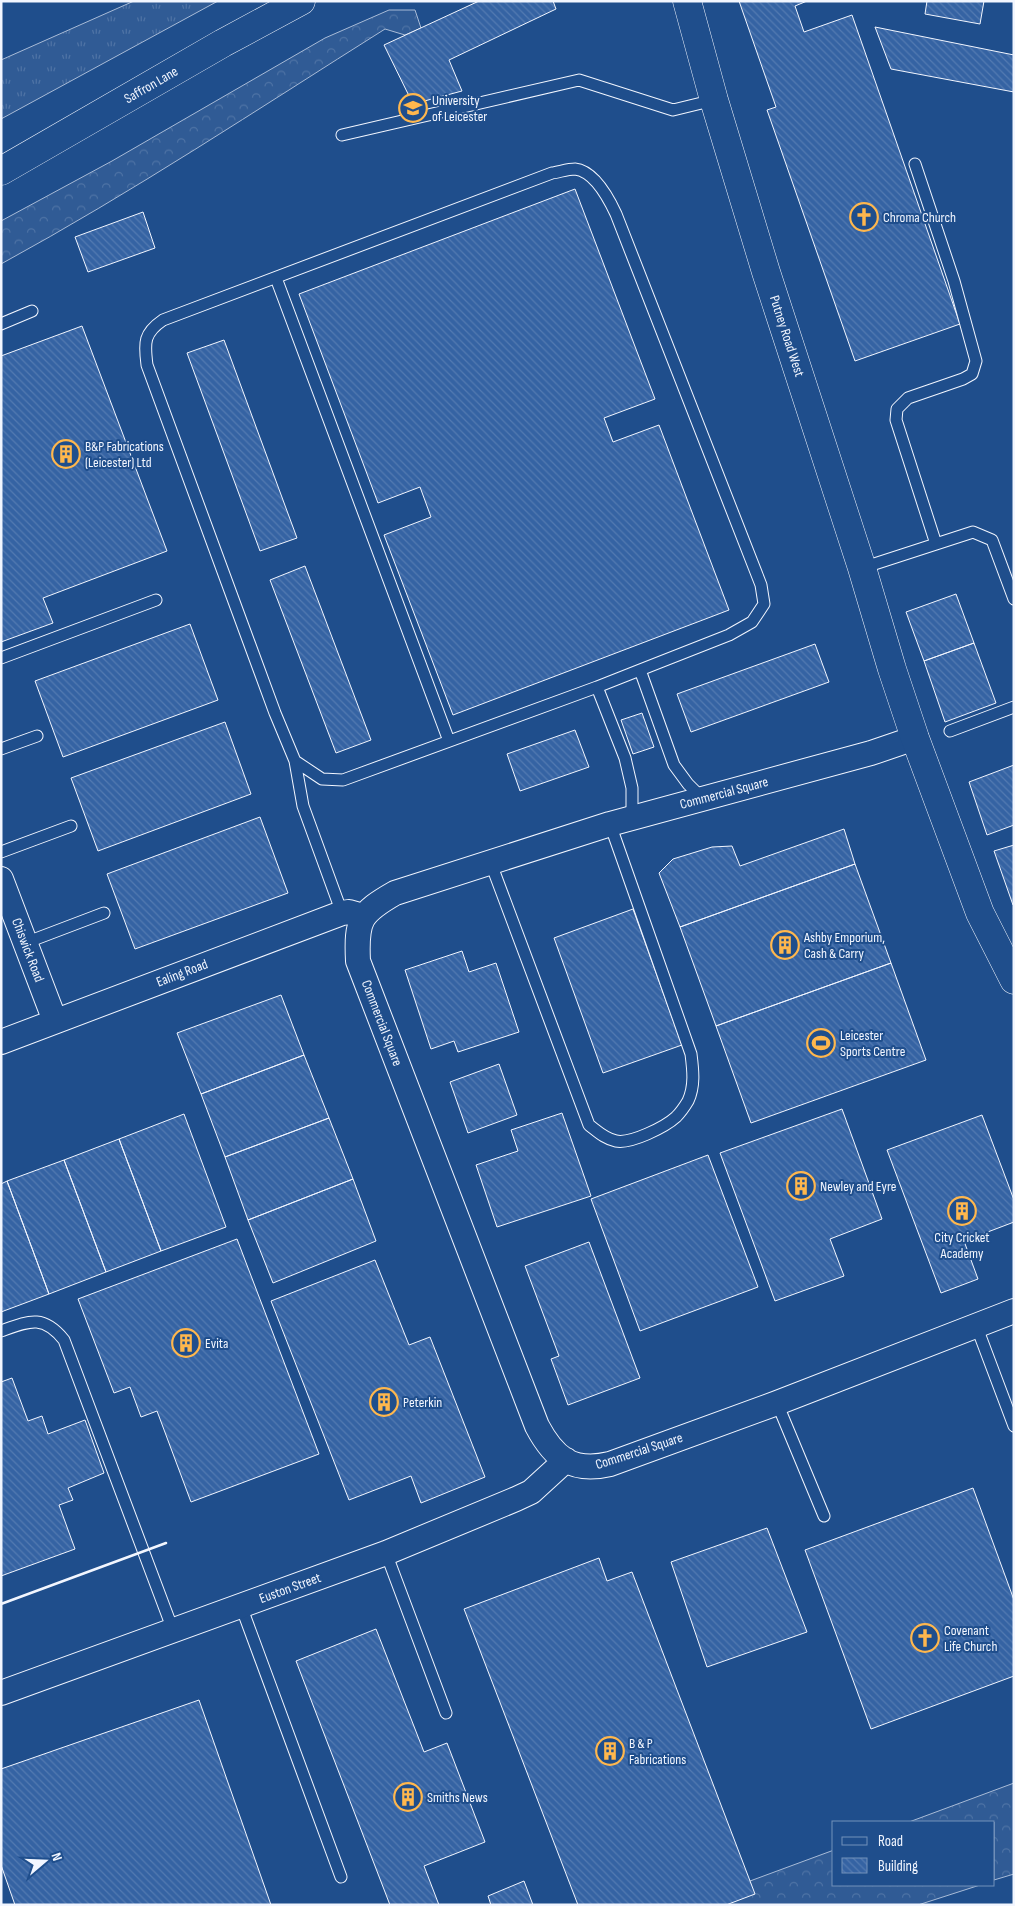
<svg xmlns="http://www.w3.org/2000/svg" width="1015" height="1906" viewBox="0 0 1015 1906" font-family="'Sofia Sans Condensed',sans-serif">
	<defs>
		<pattern id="grass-tufts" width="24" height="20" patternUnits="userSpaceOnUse" patternTransform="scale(1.25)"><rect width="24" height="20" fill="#305b95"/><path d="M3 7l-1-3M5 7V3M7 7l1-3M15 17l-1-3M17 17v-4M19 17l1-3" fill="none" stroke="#4e73a5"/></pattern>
		<pattern id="forest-crowns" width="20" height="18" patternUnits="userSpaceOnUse" patternTransform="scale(1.25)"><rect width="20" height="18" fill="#305b95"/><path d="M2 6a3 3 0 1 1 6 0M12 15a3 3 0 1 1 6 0" fill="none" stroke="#4e73a5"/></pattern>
		<pattern id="building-back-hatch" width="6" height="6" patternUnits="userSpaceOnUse" patternTransform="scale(1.25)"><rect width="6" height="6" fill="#3563a3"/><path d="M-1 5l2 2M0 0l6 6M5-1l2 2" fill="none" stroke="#537ab1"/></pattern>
	</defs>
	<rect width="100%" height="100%" fill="#1f4e8c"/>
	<path fill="url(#grass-tufts)" stroke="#a8bbd7" d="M134,1h84l-217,118v-59z"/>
	<path fill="url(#forest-crowns)" stroke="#a8bbd7" d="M389,10h26l6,18 -16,7 -20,-6c-127,80 -252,163 -384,235v-43l111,-60 213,-123z
		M1014,1783v91l-20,6v-58h-85z
		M834,1850v35h146l-62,20h-233z"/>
	<path fill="url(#building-back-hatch)" stroke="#f2f6ff" d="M479,1h74l3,8 -107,51 13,31 -49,13 -29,-59z
		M739,1h68l-12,5 9,26 48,-17 108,309 -105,37 -88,-251 9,-3z
		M927,1h57l-4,23 -55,-10z
		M875,27l139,28v37l-123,-23z
		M575,189l80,210 -51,19 9,24 46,-17 70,185 -276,105 -69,-180 47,-18 -11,-30 -42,16 -79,-209z
		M143,212l12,36 -67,24 -13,-35z
		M82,326l85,225 -124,47 10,25 -52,19v-286z
		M224,340l73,198 -37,13 -73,-198z
		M305,566l66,174 -35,13 -66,-173z
		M956,594l18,49 -50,18 -18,-49z
		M190,624l28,76 -155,57 -28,-76z
		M974,643l22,60 -51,19 -21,-61z
		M815,644l14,38 -138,50 -14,-38z
		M642,713l12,34 -21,7 -12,-34z
		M225,722l26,72 -153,57 -27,-73z
		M575,730l14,37 -69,24 -13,-37z
		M1014,765v60l-27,10 -18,-53z
		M260,817l28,76 -153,56 -28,-75z
		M844,829l11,35 -175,63 -21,-54 14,-14 39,-12 20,-1 8,20z
		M1014,845v60h-1l-19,-54z
		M855,864l36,99 -175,63 -36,-99z
		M633,909l49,136 -79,28 -49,-135z
		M462,951l7,21 27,-9 23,69 -61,20 -4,-11 -23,8 -26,-79z
		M891,963l35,97 -175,63 -35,-97z
		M281,995l23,60 -103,39 -24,-61z
		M304,1055l25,63 -104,39 -24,-63z
		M499,1064l18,51 -49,18 -18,-51z
		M842,1109l40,110 -52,20 14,37 -69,25 -55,-148z
		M562,1113l29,83 -94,31 -21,-62 42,-14 -7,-21z
		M184,1114l42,113 -65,24 -42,-112z
		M982,1115l32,85v22l-50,19 14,38 -37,14 -54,-143z
		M329,1118l24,61 -105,41 -23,-63z
		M119,1139l42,112 -55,21 -42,-112z
		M708,1155l50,132 -118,44 -49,-132z
		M64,1160l42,112 -57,22 -42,-113z
		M353,1179l23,62 -103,42 -25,-63z
		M7,1181l42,113 -48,18v-128z
		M237,1239l82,215 -128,48 -34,-91 -16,6 -11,-30 -16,6 -36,-94z
		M589,1242l51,136 -72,27 -17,-46 8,-3 -34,-90z
		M375,1260l34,85 21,-8 55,140 -64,26 -10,-27 -62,24 -78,-199z
		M12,1378l16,43 14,-5 6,18 37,-14 19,53 -36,15 5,12 -14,5 16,44 -74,27v-194z
		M973,1488l41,112v76l-143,53 -66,-179z
		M767,1528l40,104 -100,35 -36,-105z
		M599,1558l8,23 25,-9 123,322 -29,11h-148l-114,-296z
		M376,1629l48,123 23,-9 38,99 -61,24 15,39h-49l-94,-244z
		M199,1700l72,205h-256l-14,-40v-96z
		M524,1881l9,24h-42l-3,-9z"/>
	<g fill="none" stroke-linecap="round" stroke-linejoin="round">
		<defs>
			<path id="service" d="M342,135l237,-55 94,30 41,-10
				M915,164l39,117 22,80 -4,13 -9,5 -55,19 -11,11 -1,11 40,124
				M276,278l173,463
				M1,324l31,-13
				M862,568l111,-36 19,8 22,59
				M1,658l155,-58
				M597,687l43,-17
				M950,731l64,-24
				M1,749l36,-13
				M295,761l8,45 39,107
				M632,818v-30l-7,-30 -28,-71 -254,93 -21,-1 -27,-18 -20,-48 -128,-348c-3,-23 -3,-32 16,-45l389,-147c7,-1 16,-4 23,-4 19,2 34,30 41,45l145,371 3,19 -12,18 -23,13 -89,35 34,95 14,19 15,15
				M1,852l70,-26
				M490,861l99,264c8,6 16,14 27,16 15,3 49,-14 60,-24 4,-4 9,-11 12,-16 7,-15 5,-31 3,-47l-81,-230
				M25,943l79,-30
				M976,1325l38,101
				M1,1331c28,-10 42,-17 63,9l109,290
				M777,1403l47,113
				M386,1553l60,160
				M241,1606l100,271"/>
			<path id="minor" d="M915,738l-44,15 -261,71 -215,69c-35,20 -39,27 -37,68l179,465c17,32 35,47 73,38l167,-61 237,-92
				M1,879l54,142
				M1,1042l341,-129 7,-1 14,4
				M1,1693l385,-140 130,-54 15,-7 35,-32"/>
			<path id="tertiary" d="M687,1l27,99 52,172 96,296 30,101 23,69 65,175 34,67"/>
			<path id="secondary" d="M1,171l222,-128 78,-42"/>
		</defs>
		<use href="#service" stroke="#f2f6ff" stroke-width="13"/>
		<use href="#minor" stroke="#f2f6ff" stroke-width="26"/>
		<use href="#tertiary" stroke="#f2f6ff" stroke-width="29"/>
		<use href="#secondary" stroke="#f2f6ff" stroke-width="29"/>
		<use href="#service" stroke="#1f4e8c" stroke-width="11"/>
		<use href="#minor" stroke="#1f4e8c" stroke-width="24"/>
		<use href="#tertiary" stroke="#1f4e8c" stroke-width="28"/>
		<use href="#secondary" stroke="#1f4e8c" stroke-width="28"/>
		<path stroke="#f2f6ff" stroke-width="2.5" d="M1,1604l165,-61"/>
	</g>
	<defs>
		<symbol id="university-ring" viewBox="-11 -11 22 22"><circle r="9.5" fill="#1f4e8c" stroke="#ffb74d" stroke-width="1.5"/><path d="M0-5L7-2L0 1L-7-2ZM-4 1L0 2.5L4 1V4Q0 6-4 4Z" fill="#ffb74d"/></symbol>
		<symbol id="church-ring" viewBox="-11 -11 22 22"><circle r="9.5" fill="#1f4e8c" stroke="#ffb74d" stroke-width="1.5"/><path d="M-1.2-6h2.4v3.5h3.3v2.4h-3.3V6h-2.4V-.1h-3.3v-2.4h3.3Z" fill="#ffb74d"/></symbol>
		<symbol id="building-ring" viewBox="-11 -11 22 22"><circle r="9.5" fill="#1f4e8c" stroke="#ffb74d" stroke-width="1.5"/><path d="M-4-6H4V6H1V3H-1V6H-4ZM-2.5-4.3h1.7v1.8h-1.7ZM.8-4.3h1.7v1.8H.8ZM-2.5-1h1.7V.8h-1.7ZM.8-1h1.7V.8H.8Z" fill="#ffb74d"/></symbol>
		<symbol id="stadium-ring" viewBox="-11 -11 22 22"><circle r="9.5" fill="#1f4e8c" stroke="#ffb74d" stroke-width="1.5"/><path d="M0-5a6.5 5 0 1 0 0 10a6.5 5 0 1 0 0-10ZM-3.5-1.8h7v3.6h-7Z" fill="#ffb74d"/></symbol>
	</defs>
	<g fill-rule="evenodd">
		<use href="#university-ring" x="397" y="92" width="32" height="32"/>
		<use href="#church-ring" x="848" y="201" width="32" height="32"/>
		<use href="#building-ring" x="50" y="438" width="32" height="32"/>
		<use href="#building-ring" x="769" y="929" width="32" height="32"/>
		<use href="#stadium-ring" x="805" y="1027" width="32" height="32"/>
		<use href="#building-ring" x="785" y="1170" width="32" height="32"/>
		<use href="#building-ring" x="946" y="1195" width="32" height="32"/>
		<use href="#building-ring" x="170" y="1327" width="32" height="32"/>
		<use href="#building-ring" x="368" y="1386" width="32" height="32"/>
		<use href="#church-ring" x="909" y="1622" width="32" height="32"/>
		<use href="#building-ring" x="594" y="1735" width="32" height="32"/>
		<use href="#building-ring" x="392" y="1781" width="32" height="32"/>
	</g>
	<g text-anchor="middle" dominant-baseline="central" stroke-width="4" stroke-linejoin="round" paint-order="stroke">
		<g font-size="14" fill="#f2f6ff" stroke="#1f4e8c">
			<text transform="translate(151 85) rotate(-30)">Saffron Lane</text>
			<text transform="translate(787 336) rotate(72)">Putney Road West</text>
			<text transform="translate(724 793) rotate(-15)">Commercial Square</text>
			<text transform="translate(28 950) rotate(69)">Chiswick Road</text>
			<text transform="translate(182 973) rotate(-21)">Ealing Road</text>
			<text transform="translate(382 1023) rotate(69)">Commercial Square</text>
			<text transform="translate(639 1451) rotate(-18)">Commercial Square</text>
			<text transform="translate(290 1588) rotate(-20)">Euston Street</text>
		</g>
		<g font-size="14" fill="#f2f6ff" stroke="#1f4e8c" text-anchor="start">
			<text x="432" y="100">University<tspan x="432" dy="16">of Leicester</tspan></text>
			<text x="883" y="217">Chroma Church</text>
			<text x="85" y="446">B&amp;P Fabrications<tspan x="85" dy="16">(Leicester) Ltd</tspan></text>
			<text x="804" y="937">Ashby Emporium,<tspan x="804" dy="16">Cash &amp; Carry</tspan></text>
			<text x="840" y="1035">Leicester<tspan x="840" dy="16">Sports Centre</tspan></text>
			<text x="820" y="1186">Newley and Eyre</text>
			<text x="962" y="1237" text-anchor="middle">City Cricket<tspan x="962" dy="16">Academy</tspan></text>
			<text x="205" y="1343">Evita</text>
			<text x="403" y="1402">Peterkin</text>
			<text x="944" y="1630">Covenant<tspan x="944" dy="16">Life Church</tspan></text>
			<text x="629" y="1743">B &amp; P<tspan x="629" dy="16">Fabrications</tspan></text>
			<text x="427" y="1797">Smiths News</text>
		</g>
	</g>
	<rect width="1015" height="1906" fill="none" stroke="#f2f6ff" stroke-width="5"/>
	<rect x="832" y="1821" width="162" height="65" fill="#1f4e8c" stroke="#7391ba"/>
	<rect x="842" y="1837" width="25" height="8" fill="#1f4e8c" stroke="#7391ba"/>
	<text x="878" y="1846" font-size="15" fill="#f2f6ff">Road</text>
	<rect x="842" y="1858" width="25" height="15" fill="url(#building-back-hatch)" stroke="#7391ba"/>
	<text x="878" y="1871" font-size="15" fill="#f2f6ff">Building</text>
	<g transform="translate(45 1861) rotate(71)" stroke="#1f4e8c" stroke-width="4" paint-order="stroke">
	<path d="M0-4L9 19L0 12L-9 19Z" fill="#f2f6ff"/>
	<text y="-8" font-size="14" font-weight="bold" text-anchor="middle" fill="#f2f6ff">N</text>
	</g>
</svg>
